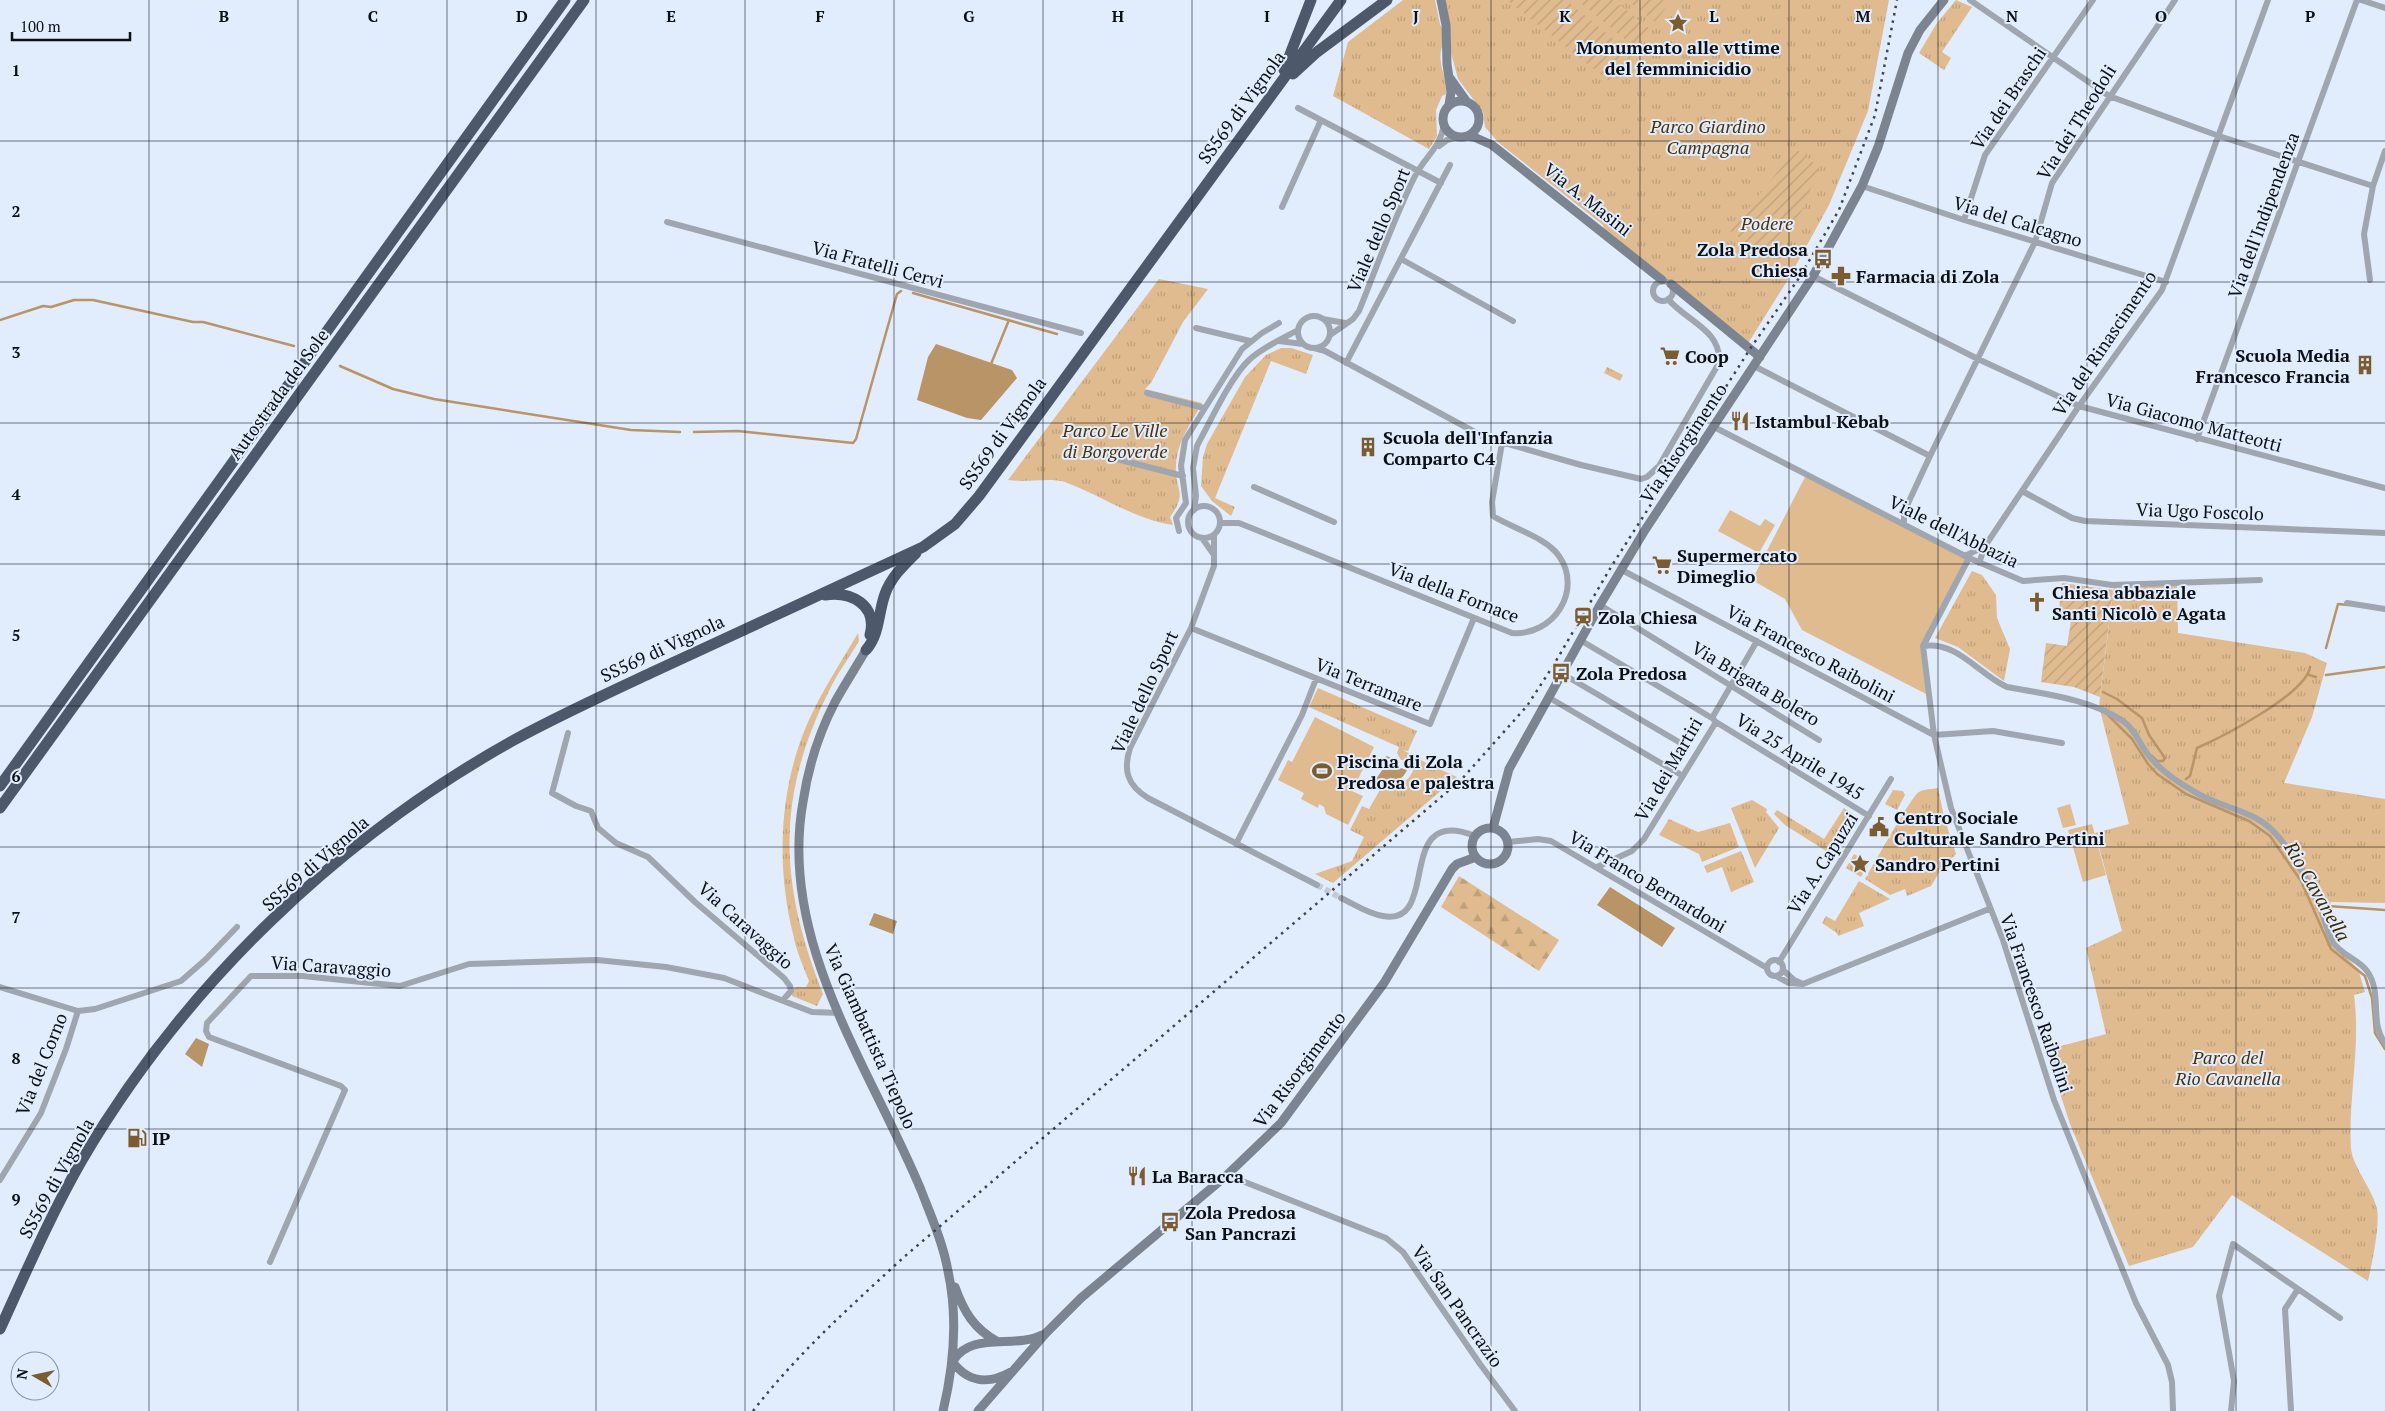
<svg xmlns="http://www.w3.org/2000/svg" width="2385" height="1411" viewBox="0 0 2385 1411" font-family="'PT Serif',serif">
	<defs>
		<pattern id="grass-tufts" width="24" height="20" patternUnits="userSpaceOnUse" patternTransform="scale(1.25)"><rect width="24" height="20" fill="#dfbb8f"/><path d="M3 7l-1-3M5 7V3M7 7l1-3M15 17l-1-3M17 17v-4M19 17l1-3" fill="none" stroke="#bea07b"/></pattern>
		<pattern id="forest-firs" width="22" height="20" patternUnits="userSpaceOnUse" patternTransform="scale(1.25)"><rect width="22" height="20" fill="#dfbb8f"/><path d="M5 1l3.5 6h-7zM16 11l3.5 6h-7z" fill="#bea07b"/></pattern>
		<pattern id="garden-furrows" width="10" height="10" patternUnits="userSpaceOnUse" patternTransform="scale(1.25)"><rect width="10" height="10" fill="#dfbb8f"/><path d="M-1 1l2-2M0 10L10 0M9 11l2-2" fill="none" stroke="#bea07b"/></pattern>
	</defs>
	<rect width="100%" height="100%" fill="#e1ecfd"/>
	<path fill="url(#grass-tufts)" d="M1403,0h32l5,24 6,13c-13,26 1,32 0,57l-4,2 -6,14 1,26 -8,13 -96,-53 15,-54z
		M1437,0h452l-21,111 -39,94 -40,73 -42,67 -142,-110 -2,-10 -104,-82 -14,-16 -2,-15 -25,-33z
		M1956,0l16,7 -30,45 9,6 -7,12 -25,-17 18,-30z
		M1159,279l49,10 -25,33 -32,61 -6,6 57,14c-11,20 -25,39 -26,62 -2,26 13,26 -6,52l3,8c-39,-6 -71,-29 -108,-43 -15,-5 -40,1 -57,-2z
		M1281,348h10l22,7 -7,19 -35,-13 -56,137 20,9 -4,9 -19,-15 -11,-15 2,-29 4,-13 38,-67 21,-22z
		M1607,367l16,8 -3,6 -16,-8z
		M1972,571l10,4 14,20 1,23 13,31 -6,32 -46,-34 -23,-9z
		M2114,583h63l1,50 127,20 22,10 -15,54 -28,66 101,16v104l-54,-1 -8,27 14,19 21,21 7,23 -11,3c7,51 -6,103 -3,154 2,18 22,41 26,60 3,16 -5,55 -9,72l-136,-86 -39,52 -64,19 -59,-142 -24,-74 60,-16 -20,-86 36,-17 -27,-98 34,-9 -30,-118z
		M858,633l1,8c-10,17 -23,34 -31,52 -53,107 -48,192 -5,301l-6,12 -25,-10 -1,-5 5,-4h10l3,-6c-6,-15 -13,-31 -16,-47 -17,-69 -14,-146 15,-212 14,-31 33,-60 50,-89z
		M1318,688l99,43 -9,20 -5,-1 25,14 29,13 -124,106 -18,-9 37,-13 12,-24 -14,-7 12,-24 7,3 12,-21c17,0 31,-6 34,-25l-14,-3 -4,-7 2,-6 -90,-40z
		M1938,788l6,29 12,37 -14,14 -11,18 -24,10 -2,-7 -15,6 -25,-16c8,-13 47,-84 54,-87 5,-3 13,-3 19,-4z
		M1893,790l10,1 2,4 -8,15 -12,-6z
		M1752,800l15,9 -1,3 13,16 -24,40 -24,-60z
		M1844,808l13,9 -23,39 -49,-31 -11,-11 3,-4 47,29z
		M1669,819l29,13 32,-9 9,24 -37,15 -3,-8 -40,-19z
		M1741,851l13,31 -23,10 -9,-25 -15,6 -3,-7z
		M1854,854l15,9 -8,14 -15,-9z
		M1859,881l31,18 -31,14 5,13 -26,10 -1,-3 -15,-10 4,-7 9,5z"/>
	<path fill="url(#forest-firs)" d="M1459,876l100,64 -20,31 -98,-64z"/>
	<path fill="url(#garden-furrows)" d="M1507,0h59l66,54 -22,28z
		M1577,0h37l37,30 -15,18z
		M1627,0h45l-17,22z
		M1796,149l23,18 -15,40 -33,53 -41,-29z
		M2062,583l51,7 -13,107 -26,-10 -33,-5 5,-39 21,3 4,-25 -12,-11z"/>
	<path fill="#dfbb8f" d="M1806,475l161,85 -44,94 5,41 -126,-65 -17,-31 -33,-19z
		M1730,510l30,16 5,-7 10,6 -16,28 -41,-22z
		M1315,717l59,30 -22,44 11,5 -15,29 -22,-11 -2,-7 -5,-3 -1,4 -17,-9 3,-6 -26,-13 10,-20 4,2z
		M2070,804l6,21 -13,3 -6,-20z
		M2092,824l14,51 -23,7 -15,-52z"/>
	<path fill="#b89466" d="M936,344l76,26 5,8 -36,42 -14,-2 -50,-18 11,-43z
		M1387,756l6,3 1,7 13,4c-5,12 -20,17 -31,9l7,-10 -1,-10z
		M1610,887l65,41 -13,19 -65,-42z
		M874,913l23,8 -4,13 -24,-9z
		M196,1038l13,6 -7,23 -17,-13z"/>
	<g fill="none" stroke-linecap="round" stroke-linejoin="round">
		<path stroke="#b89466" stroke-width="2.5" d="M913,293l144,41
			M0,320l43,-14 8,1 23,-7h19l100,22h10l91,24
			M991,364l18,-44
			M340,366l53,23 41,10 197,31 49,2
			M694,432l44,-1 115,12 3,-4 41,-145 4,-3
			M2326,648l12,-44 10,1
			M2309,675l7,2
			M2326,675l59,-8
			M2103,692l14,7 25,19 7,17 16,23 -2,3h-6l-5,-5
			M2108,715l24,24 16,25 9,10 29,20 63,27 21,15 31,45 30,68 34,27 7,22 3,35 10,16
			M2186,779l4,-3 7,-28c25,-11 109,-54 113,-81
			M2328,906l57,4"/>
		<path stroke="#c1cbda" stroke-width="6" stroke-dasharray="6 3" stroke-linecap="butt" d="M1317,885l24,13"/>
		<path stroke="#a0a6af" stroke-width="6" d="M1970,0l139,96 110,40 154,50
			M2361,0l24,8
			M1298,108l143,75
			M1439,146l8,-6 11,-3
			M1862,186l102,34 202,62
			M1282,207l39,-87
			M1964,220l21,-65 108,-155
			M667,222l414,111
			M1401,259l112,62
			M1813,276l165,83 101,47 306,82
			M2370,280l-6,-46 9,-48 12,-35
			M1653 291a10 10 0 1 1 20 0a10 10 0 1 1-20 0Z
			M1298 332a16 16 0 1 1 32 0a16 16 0 1 1-32 0Z
			M1323,319l22,4
			M1196,328l54,13
			M1330,335l23,-16 6,-8c18,-45 34,-90 55,-133 10,-21 26,-29 30,-53
			M1279,341l24,3
			M1314,348l11,3 159,86 97,28 60,14 6,-2 12,-11 60,-103c3,-33 -33,-42 -51,-64
			M1346,363l104,-198
			M1754,366l176,90
			M1147,393l57,15
			M1714,427l255,131 54,23 41,-3 48,7 148,-5
			M2197,439l160,-439
			M1109,457l74,19
			M1254,487l80,35
			M2022,491l50,27 13,3 300,12
			M1188 522a16 16 0 1 1 32 0a16 16 0 1 1-32 0Z
			M1194,510l2,-14 -3,-28 4,-22c13,-24 33,-68 52,-86 14,-13 33,-21 49,-30
			M1220,523h19l273,110c42,3 71,-43 47,-77 -12,-18 -47,-28 -66,-40l-1,-14 10,-59
			M1904,523v-11l26,-56 105,-214 17,-59 123,-183
			M1179,531l-3,-13 10,-15 -5,-37 4,-26 57,-91 20,-16 17,-10
			M1214,535v31l-23,62 -61,120c-7,22 -3,37 18,50l169,87
			M1202,538l12,17
			M1965,556l20,-10
			M1969,558l-46,88 11,89 59,-4 69,12
			M1979,563l6,-17 94,-140 83,-116 106,-290
			M1620,569l314,166 17,73 52,132 51,160 82,203 32,62 4,17 1,29
			M2347,603l38,6
			M1600,605l219,135
			M1191,628l239,96 44,-106
			M1580,640l132,78
			M1923,646c35,-5 55,28 84,41 38,7 83,12 116,34 13,9 17,25 27,36 12,15 29,26 45,35 24,15 57,18 77,38 16,15 40,57 48,77 5,12 6,24 13,35 8,13 25,17 34,29 16,22 2,52 18,72
			M1561,673l123,72
			M1548,697l135,79
			M1716,722l153,94
			M568,733l-16,60 24,13 15,5 7,17 18,15 32,14 47,45 89,76 6,8 1,5 -8,9
			M1508,842l30,-3 13,2 216,127
			M1236,844l66,-129 14,-36
			M1597,867l35,-16 12,-12 72,-117 -4,-4 45,-77
			M1341,898c13,6 27,16 42,18 59,11 10,-113 92,-80
			M1767 968a8 8 0 1 1 16 0a8 8 0 1 1-16 0Z
			M1779,962l112,-183
			M1776,976l13,7 14,1 -9,-4 -11,-10
			M1803,984l186,-75
			M0,987l78,24 17,-2 86,-28 24,-21 32,-33
			M1227,1175l159,63 17,14 77,112 35,47
			M0,1180l41,-67 25,-64 12,-38
			M270,1262l75,-172 -4,-4 -132,-49 -3,-6 1,-8 44,-47h52l97,10 69,-22 128,-4 69,7 58,11 88,34 27,1
			M2231,1411l3,-30 -15,-85 14,-52 107,74
			M2291,1411l-6,-102 13,-20"/>
		<path stroke="#7c8492" stroke-width="9" d="M1441,0l5,25 1,39 4,28 -2,13
			M1450,78l17,24
			M1443 119a18 18 0 1 1 36 0a18 18 0 1 1-36 0Z
			M1467,136l7,1 18,8 170,135
			M1671,284l89,73
			M866,650c-10,17 -21,34 -31,52 -16,31 -27,66 -32,100 -25,139 67,265 118,388 10,26 22,53 27,81 10,46 6,94 -5,140
			M1472 846a18 18 0 1 1 36 0a18 18 0 1 1-36 0Z
			M1493,828l16,-59 91,-164 45,-75 168,-254 49,-90 16,-39 30,-94 12,-23 24,-30
			M955,1287c9,25 19,42 43,55
			M952,1361c15,21 36,24 59,11
			M953,1361c18,-30 61,-12 89,-26
			M978,1411l68,-78 35,-35 146,-123 54,-52 103,-140 68,-114 5,-5 19,-7"/>
		<path stroke="#4d586a" stroke-width="11" d="M1284,70l27,-70
			M1293,74l24,-22 70,-52
			M825,595c26,-4 53,10 45,40
			M866,650c14,-16 12,-37 19,-56 6,-17 19,-29 31,-41
			M0,786l565,-786
			M0,808l584,-808
			M0,1329c26,-57 51,-115 82,-169 102,-174 256,-322 432,-420 46,-25 94,-47 141,-69 89,-42 179,-82 268,-124l32,-23 24,-28 362,-496"/>
		<path stroke="#3d434c" stroke-width="2.5" stroke-dasharray="2.5 5" stroke-linecap="butt" d="M753,1411c44,-57 98,-105 151,-154l557,-477 66,-74 26,-40 58,-99 139,-218 49,-71 40,-68 36,-95 22,-115"/>
	</g>
	<path fill="none" stroke="#0b0f16" stroke-width="1" stroke-opacity="0.55" d="M149,0v1411M298,0v1411M447,0v1411M596,0v1411M745,0v1411M894,0v1411M1043,0v1411M1192,0v1411M1342,0v1411M1491,0v1411M1640,0v1411M1789,0v1411M1938,0v1411M2087,0v1411M2236,0v1411M0,141h2385M0,282h2385M0,423h2385M0,564h2385M0,706h2385M0,847h2385M0,988h2385M0,1129h2385M0,1270h2385"/>
	<defs>
		<symbol id="sight-bare" viewBox="-9 -9 18 18"><path d="M0-6L1.8-2.2L6-1.7L2.9 1.2L3.7 5.4L0 3.3L-3.7 5.4L-2.9 1.2L-6-1.7L-1.8-2.2Z" fill="#7b5b30" stroke="#e1ecfd" stroke-width="2.5" paint-order="stroke"/></symbol>
		<symbol id="bus-bare" viewBox="-9 -9 18 18"><path d="M-5-6H5V4H4V6H2V4H-2V6H-4V4H-5ZM-3.5-4V0h7V-4ZM-3.5 1.2v1.5H-2V1.2ZM2 1.2v1.5H3.5V1.2Z" fill="#7b5b30" stroke="#e1ecfd" stroke-width="2.5" paint-order="stroke"/></symbol>
		<symbol id="pharmacy-bare" viewBox="-9 -9 18 18"><path d="M-2-6h4v4h4v4h-4v4h-4v-4h-4v-4h4Z" fill="#7b5b30" stroke="#e1ecfd" stroke-width="2.5" paint-order="stroke"/></symbol>
		<symbol id="supermarket-bare" viewBox="-9 -9 18 18"><path d="M-6-5.5h2.5l.6 2H6L4.5 2H-2.5L-4.4-4H-6ZM-1.5 3.2a1.3 1.3 0 1 0 .1 0ZM3 3.2a1.3 1.3 0 1 0 .1 0Z" fill="#7b5b30" stroke="#e1ecfd" stroke-width="2.5" paint-order="stroke"/></symbol>
		<symbol id="building-bare" viewBox="-9 -9 18 18"><path d="M-4-6H4V6H1V3H-1V6H-4ZM-2.5-4.3h1.7v1.8h-1.7ZM.8-4.3h1.7v1.8H.8ZM-2.5-1h1.7V.8h-1.7ZM.8-1h1.7V.8H.8Z" fill="#7b5b30" stroke="#e1ecfd" stroke-width="2.5" paint-order="stroke"/></symbol>
		<symbol id="restaurant-bare" viewBox="-9 -9 18 18"><path d="M-5-6h1v4h1v-4h1v4h1v-4h1v5L-1.5 .5V6h-2V.5L-5-1ZM5-6V6H3V1.5H1.5Q1.5-4 5-6Z" fill="#7b5b30" stroke="#e1ecfd" stroke-width="2.5" paint-order="stroke"/></symbol>
		<symbol id="church-bare" viewBox="-9 -9 18 18"><path d="M-1.2-6h2.4v3.5h3.3v2.4h-3.3V6h-2.4V-.1h-3.3v-2.4h3.3Z" fill="#7b5b30" stroke="#e1ecfd" stroke-width="2.5" paint-order="stroke"/></symbol>
		<symbol id="station-bare" viewBox="-9 -9 18 18"><path d="M-3-6H3Q5-6 5-4V2Q5 4 3 4L4.5 6H3L1.5 4h-3L-3 6H-4.5L-3 4Q-5 4-5 2V-4Q-5-6-3-6ZM-3.5-4v3h7v-3ZM-3.5 1v1.5H-2V1ZM2 1v1.5H3.5V1Z" fill="#7b5b30" stroke="#e1ecfd" stroke-width="2.5" paint-order="stroke"/></symbol>
		<symbol id="stadium-bare" viewBox="-9 -9 18 18"><path d="M0-5a6.5 5 0 1 0 0 10a6.5 5 0 1 0 0-10ZM-3.5-1.8h7v3.6h-7Z" fill="#7b5b30" stroke="#e1ecfd" stroke-width="2.5" paint-order="stroke"/></symbol>
		<symbol id="civic-bare" viewBox="-9 -9 18 18"><path d="M-.6-6.5H3V-4.5H.6V-3L4-1V1h2V6H-6V1h2V-1L-.6-3ZM-1.2 2.5V6h2.4V2.5Z" fill="#7b5b30" stroke="#e1ecfd" stroke-width="2.5" paint-order="stroke"/></symbol>
		<symbol id="fuel-bare" viewBox="-9 -9 18 18"><path d="M-5.5-6h7V0h2V4h1.3V-2.5L3-4.5l.8-.8L6-3V5H2.5V1h-1V6h-7ZM-4.2-4.7v3.2H.2V-4.7Z" fill="#7b5b30" stroke="#e1ecfd" stroke-width="2.5" paint-order="stroke"/></symbol>
	</defs>
	<g fill-rule="evenodd">
		<use href="#sight-bare" x="1664" y="9" width="28" height="28"/>
		<use href="#bus-bare" x="1809" y="245" width="28" height="28"/>
		<use href="#pharmacy-bare" x="1827" y="262" width="28" height="28"/>
		<use href="#supermarket-bare" x="1656" y="342" width="28" height="28"/>
		<use href="#building-bare" x="2351" y="351" width="28" height="28"/>
		<use href="#restaurant-bare" x="1726" y="407" width="28" height="28"/>
		<use href="#building-bare" x="1354" y="433" width="28" height="28"/>
		<use href="#supermarket-bare" x="1648" y="551" width="28" height="28"/>
		<use href="#church-bare" x="2023" y="588" width="28" height="28"/>
		<use href="#station-bare" x="1569" y="603" width="28" height="28"/>
		<use href="#bus-bare" x="1547" y="659" width="28" height="28"/>
		<use href="#stadium-bare" x="1308" y="757" width="28" height="28"/>
		<use href="#civic-bare" x="1865" y="813" width="28" height="28"/>
		<use href="#sight-bare" x="1846" y="850" width="28" height="28"/>
		<use href="#fuel-bare" x="123" y="1124" width="28" height="28"/>
		<use href="#restaurant-bare" x="1123" y="1162" width="28" height="28"/>
		<use href="#bus-bare" x="1156" y="1208" width="28" height="28"/>
	</g>
	<g text-anchor="middle" dominant-baseline="central" stroke-width="4" stroke-linejoin="round" paint-order="stroke">
		<g font-size="18" font-weight="bold" fill="#0b0f16" stroke="#e1ecfd" text-anchor="start">
			<text x="1678" y="47" text-anchor="middle">Monumento alle vttime<tspan x="1678" dy="21">del femminicidio</tspan></text>
			<text x="1808" y="249" text-anchor="end">Zola Predosa<tspan x="1808" dy="21">Chiesa</tspan></text>
			<text x="1856" y="276">Farmacia di Zola</text>
			<text x="2350" y="355" text-anchor="end">Scuola Media<tspan x="2350" dy="21">Francesco Francia</tspan></text>
			<text x="1685" y="356">Coop</text>
			<text x="1755" y="421">Istambul Kebab</text>
			<text x="1383" y="437">Scuola dell'Infanzia<tspan x="1383" dy="21">Comparto C4</tspan></text>
			<text x="1677" y="555">Supermercato<tspan x="1677" dy="21">Dimeglio</tspan></text>
			<text x="2052" y="592">Chiesa abbaziale<tspan x="2052" dy="21">Santi Nicolò e Agata</tspan></text>
			<text x="1598" y="617">Zola Chiesa</text>
			<text x="1576" y="673">Zola Predosa</text>
			<text x="1337" y="761">Piscina di Zola<tspan x="1337" dy="21">Predosa e palestra</tspan></text>
			<text x="1894" y="817">Centro Sociale<tspan x="1894" dy="21">Culturale Sandro Pertini</tspan></text>
			<text x="1875" y="864">Sandro Pertini</text>
			<text x="152" y="1138">IP</text>
			<text x="1152" y="1176">La Baracca</text>
			<text x="1185" y="1212">Zola Predosa<tspan x="1185" dy="21">San Pancrazi</tspan></text>
		</g>
		<g font-size="18" fill="#0b0f16" stroke="#e1ecfd">
			<text transform="translate(2008 98) rotate(-56)">Via dei Braschi</text>
			<text transform="translate(1241 107) rotate(-54)">SS569 di Vignola</text>
			<text transform="translate(2076 122) rotate(-58)">Via dei Theodoli</text>
			<text transform="translate(1588 199) rotate(38)">Via A. Masini</text>
			<text transform="translate(2263 215) rotate(-70)">Via dell'Indipendenza</text>
			<text transform="translate(2018 221) rotate(17)">Via del Calcagno</text>
			<text transform="translate(1378 230) rotate(-67)">Viale dello Sport</text>
			<text transform="translate(878 264) rotate(15)">Via Fratelli Cervi</text>
			<text transform="translate(2104 343) rotate(-56)">Via del Rinascimento</text>
			<text transform="translate(278 394) rotate(-54)">Autostrada del Sole</text>
			<text transform="translate(2194 422) rotate(15)">Via Giacomo Matteotti</text>
			<text transform="translate(1002 433) rotate(-54)">SS569 di Vignola</text>
			<text transform="translate(1683 443) rotate(-56)">Via Risorgimento</text>
			<text transform="translate(2200 511) rotate(2)">Via Ugo Foscolo</text>
			<text transform="translate(1954 531) rotate(26)">Viale dell'Abbazia</text>
			<text transform="translate(1454 592) rotate(21)">Via della Fornace</text>
			<text transform="translate(662 648) rotate(-25)">SS569 di Vignola</text>
			<text transform="translate(1811 653) rotate(28)">Via Francesco Raibolini</text>
			<text transform="translate(1756 683) rotate(31)">Via Brigata Bolero</text>
			<text transform="translate(1369 684) rotate(22)">Via Terramare</text>
			<text transform="translate(1144 692) rotate(-65)">Viale dello Sport</text>
			<text transform="translate(1800 756) rotate(32)">Via 25 Aprile 1945</text>
			<text transform="translate(1668 769) rotate(-60)">Via dei Martiri</text>
			<text transform="translate(315 863) rotate(-41)">SS569 di Vignola</text>
			<text transform="translate(1822 863) rotate(-58)">Via A. Capuzzi</text>
			<text transform="translate(1648 881) rotate(31)">Via Franco Bernardoni</text>
			<text transform="translate(746 925) rotate(42)">Via Caravaggio</text>
			<text transform="translate(331 966) rotate(4)">Via Caravaggio</text>
			<text transform="translate(2037 1003) rotate(71)">Via Francesco Raibolini</text>
			<text transform="translate(871 1036) rotate(66)">Via Giambattista Tiepolo</text>
			<text transform="translate(41 1064) rotate(-68)">Via del Corno</text>
			<text transform="translate(1299 1069) rotate(-53)">Via Risorgimento</text>
			<text transform="translate(56 1178) rotate(-61)">SS569 di Vignola</text>
			<text transform="translate(1458 1306) rotate(55)">Via San Pancrazio</text>
		</g>
		<g font-size="18" font-style="italic" fill="#4a3009" stroke="#e1ecfd">
			<text x="1708" y="126">Parco Giardino<tspan x="1708" dy="21">Campagna</tspan></text>
			<text x="1767" y="223">Podere</text>
			<text x="1115" y="430">Parco Le Ville<tspan x="1115" dy="21">di Borgoverde</tspan></text>
			<text x="2228" y="1057">Parco del<tspan x="2228" dy="21">Rio Cavanella</tspan></text>
		</g>
		<g font-size="19" font-style="italic" fill="#402700" stroke="#e1ecfd">
			<text transform="translate(2318 891) rotate(60)">Rio Cavanella</text>
		</g>
	</g>
	<g font-size="16" text-anchor="middle" font-weight="bold" fill="#0b0f16" stroke="#e1ecfd" stroke-width="4" stroke-linejoin="round" paint-order="stroke">
		<text x="224" y="22">B</text>
		<text x="373" y="22">C</text>
		<text x="522" y="22">D</text>
		<text x="671" y="22">E</text>
		<text x="820" y="22">F</text>
		<text x="969" y="22">G</text>
		<text x="1118" y="22">H</text>
		<text x="1267" y="22">I</text>
		<text x="1416" y="22">J</text>
		<text x="1565" y="22">K</text>
		<text x="1714" y="22">L</text>
		<text x="1863" y="22">M</text>
		<text x="2012" y="22">N</text>
		<text x="2161" y="22">O</text>
		<text x="2310" y="22">P</text>
		<text x="16" y="76">1</text>
		<text x="16" y="217">2</text>
		<text x="16" y="358">3</text>
		<text x="16" y="500">4</text>
		<text x="16" y="641">5</text>
		<text x="16" y="782">6</text>
		<text x="16" y="923">7</text>
		<text x="16" y="1064">8</text>
		<text x="16" y="1205">9</text>
	</g>
	<g transform="translate(35 1376) rotate(279)"><circle r="24" fill="#e1ecfd" stroke="#8b94a1"/>
	<path d="M0-4L9 19L0 12L-9 19Z" fill="#7b5b30"/>
	<text y="-8" font-size="14" font-weight="bold" text-anchor="middle" fill="#0b0f16">N</text>
	</g>
	<path d="M12 32v8h118v-8" fill="none" stroke="#0b0f16" stroke-width="2.5"/>
	<text x="20" y="32" font-size="15" fill="#0b0f16" stroke="#e1ecfd" stroke-width="4" paint-order="stroke">100 m</text>
</svg>
